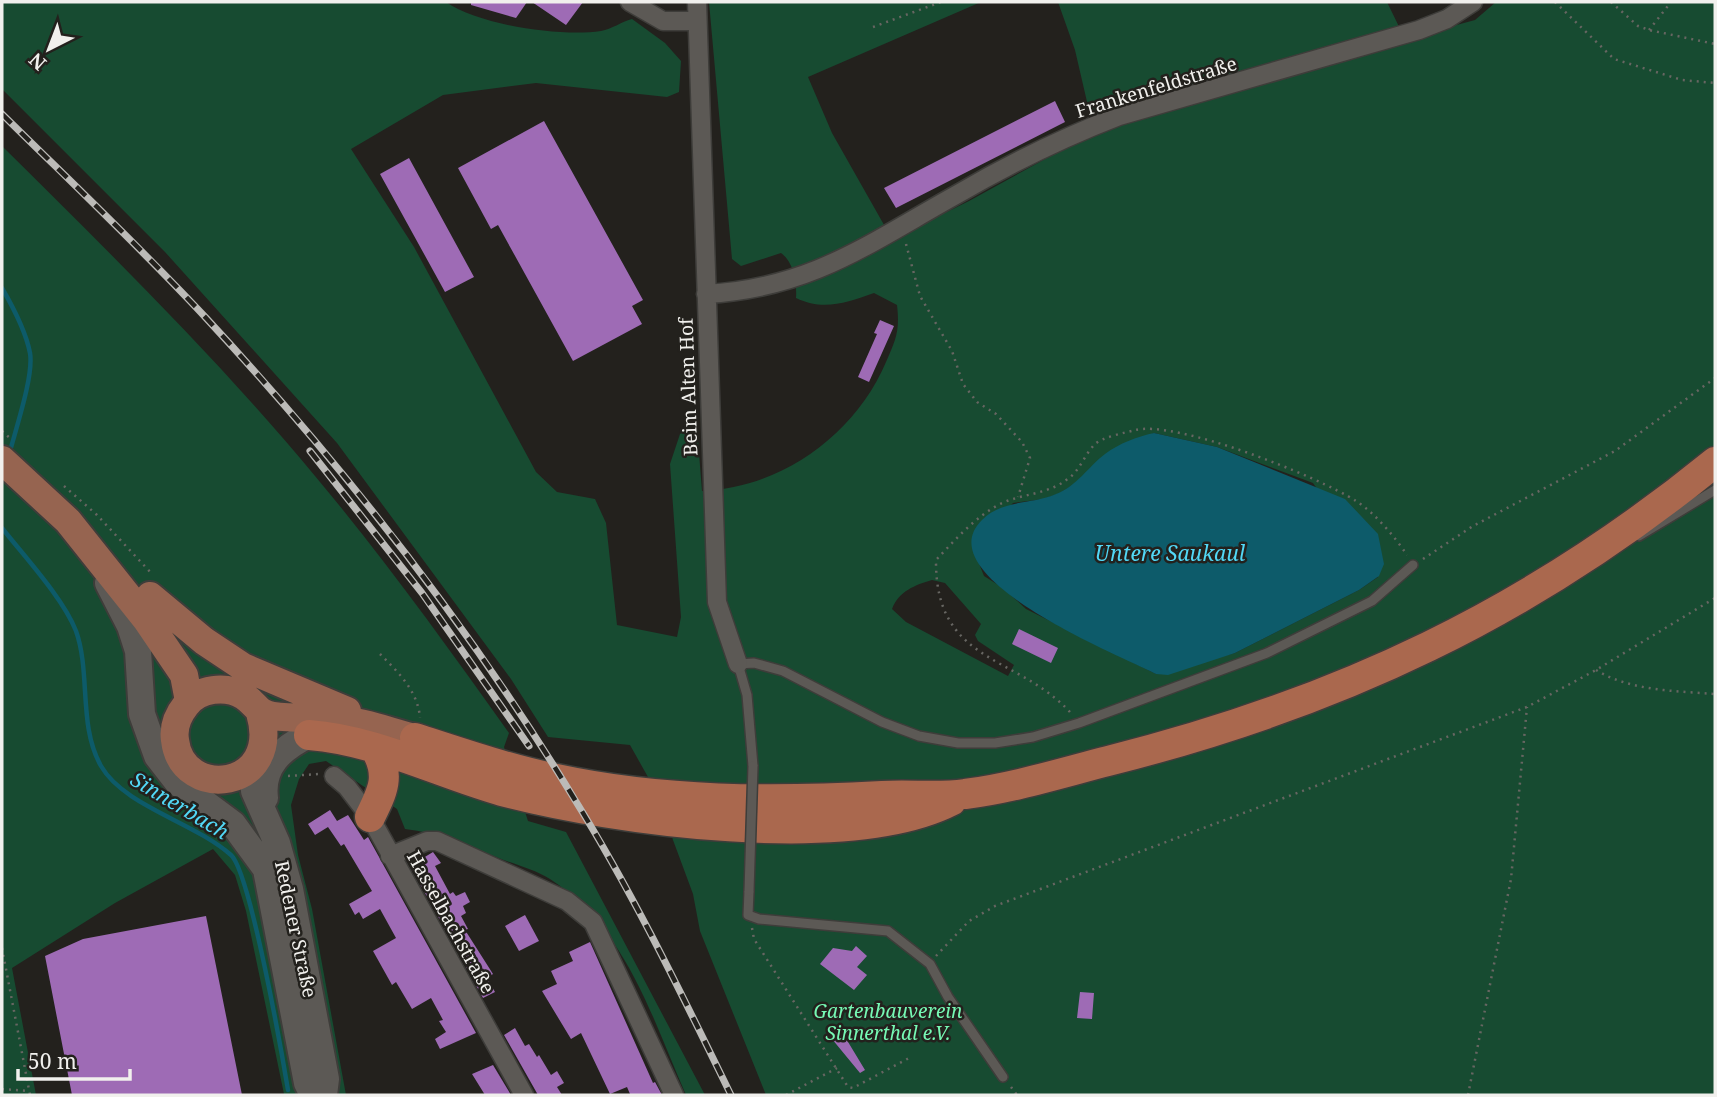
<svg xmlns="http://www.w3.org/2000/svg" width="1717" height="1097" viewBox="0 0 1717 1097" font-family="'Noto Serif',serif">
	<rect width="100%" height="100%" fill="#23211d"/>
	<path fill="#174b31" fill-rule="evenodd" d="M2,2h444c33,23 114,35 155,29 11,-2 20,-9 31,-12l33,24 16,18 -2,31 -12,5 -131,-14 -93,12 -92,54 63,98 122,225 21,20 38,7 11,24 11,102 60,12 4,-20 -11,-153 10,-30 8,-6h9l5,63c79,-3 153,-56 184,-129 10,-23 14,-31 11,-57l-23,-12c-28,10 -51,18 -78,5 1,-14 -2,-36 -15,-45l-40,13 -9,-7 -23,-257h272l-173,75 24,56 60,106 77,-38 125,-69 -19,-82 -17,-48h329l18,37 70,-19 21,-18h219v1093h-949l-66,-164 -7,-37 -40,-108 -23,-41 -82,-8 -37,-58 -174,-236 -172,-191 -163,-163zM1154,433l63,14 96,36 65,94 -19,13 -124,63 -79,21 -130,-65 -23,-21 -19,-12 -12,-30 41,-43 31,-4 16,-6 16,-10 29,-28zM932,580l13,3 36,41 -6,11 3,6 36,24 -6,11 -102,-54 -14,-13c7,-18 23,-24 40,-29z
		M2,146c107,106 216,213 313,330 69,82 132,170 194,257l-5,14 24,74 38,11 139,263h-19c-35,-80 -60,-166 -136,-216 -16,-10 -37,-15 -54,-22 -31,-13 -58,-24 -91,-28l-8,-20 -71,-48 -17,3 -10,15 -8,26 7,50 14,54 34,186 -62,-1 -38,-183 -11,-36 -22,-26 -98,54 -103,65 24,127h-34z"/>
	<path fill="#0d5b6a" d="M1154,433l63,14 128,52 33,35 6,30 -5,12 -20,14 -124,63 -67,22 -12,-1c-35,-18 -232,-97 -174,-154 21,-21 49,-15 74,-26 21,-8 32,-27 49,-40 15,-11 31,-17 49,-21z"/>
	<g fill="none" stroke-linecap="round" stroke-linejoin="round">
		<path stroke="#0d5b6a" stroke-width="4.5" d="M2,288c11,19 24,44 28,65 4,23 -15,78 -21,102
			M2,528c22,28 61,70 74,103 15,42 2,95 25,135 23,40 93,56 130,89 19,17 51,199 57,235"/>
	</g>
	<path fill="#9e6bb5" d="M471,2h56l-11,16 -45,-13z
		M532,2h51l-17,23z
		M1055,101l10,21 -169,86 -12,-20z
		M544,121l99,179 -11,6 10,18 -69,37 -75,-136 -7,4 -33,-61z
		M409,158l65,119 -29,15 -65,-118z
		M880,320l14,6 -25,56 -11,-5 19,-43 -3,-1z
		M1019,629l39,19 -7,15 -39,-19z
		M330,810l7,11 11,-6 16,25 4,-3 108,196 -36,16 -5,-10 11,-7 -7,-11 4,-1 -12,-22 -19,11 -16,-27 -4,3 -19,-34 23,-13 -16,-29 -17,10 -4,-7 -4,3 -6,-11 23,-13 -28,-47 -3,2 -13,-19 -13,8 -7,-11z
		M433,852l8,11 -6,3 15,28 3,-2 3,4 9,-4 5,10 -7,4 3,7 -5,3 7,13 -3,1 28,44 -6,4 8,14 -12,6 -17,-31 5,-2 -17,-29 -4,2 -40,-72z
		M525,915l14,26 -20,10 -14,-25z
		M206,916l36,179h-170l-27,-139 38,-17z
		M590,942l63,141 2,-1 7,13h-36l4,-1 -3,-7 -17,7 -29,-61 -10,6 -29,-48 15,-7 -6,-13 22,-10 -4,-9z
		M856,946l11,10 -10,11 10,8 -13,15 -34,-26 13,-16 19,3z
		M1080,992l14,1 -2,26 -15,-1z
		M515,1028l10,18 4,-2 8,13 2,-2 12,20 6,-4 7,12 -7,4 5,8h-24l-34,-60z
		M842,1032l23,38 -5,3 -28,-34z
		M493,1065l18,30h-26l-13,-21z"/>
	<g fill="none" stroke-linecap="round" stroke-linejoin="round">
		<defs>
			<path id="service" d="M1639,536l76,-46
				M753,766l-6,-71 -9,-31 16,-1 29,8 99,51 37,14 39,7h37l38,-6 46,-14 188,-70 105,-52 41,-36
				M749,891l-1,24 11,4 129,12 42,33 18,33 55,80"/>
			<path id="minor" d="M630,2l33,19h32
				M697,2l20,600 21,62
				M706,294c105,-6 162,-50 250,-99 53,-31 106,-57 163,-79l300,-86 28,-11 26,-17
				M334,776l13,11 23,30 154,278
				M390,856l37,-15h10l130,60 26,21 81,173"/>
			<path id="secondary" d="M108,583l22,43 8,25 4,63 15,42 21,27 55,41 35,48
				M252,767l2,24 23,52 13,46 36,190 -2,16
				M265,798c-4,-32 17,-50 44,-63
				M263,854l44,229 6,12"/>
			<path id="primary" d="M2,460l66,61 78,98 38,56 5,26
				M150,596l54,45 39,26 104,44
				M260,713c23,77 -78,89 -85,27 -2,-13 3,-25 11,-35 13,-17 40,-20 58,-9 12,8 14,18 29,20 23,3 47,1 70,4 24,3 48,12 72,18"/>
			<path id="trunk" d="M309,735c67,5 129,38 193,56 110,29 347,62 449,10
				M415,738c46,15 93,31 141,41 107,23 217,23 326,17 27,-2 56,2 83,-2 48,-6 96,-21 143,-33 231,-58 422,-148 607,-299
				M370,817c13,-26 21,-42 5,-69"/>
		</defs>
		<use href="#service" stroke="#3e3d3a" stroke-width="12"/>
		<use href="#minor" stroke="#3e3d3a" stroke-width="21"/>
		<use href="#secondary" stroke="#3e3d3a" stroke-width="30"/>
		<use href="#primary" stroke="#3e3d3a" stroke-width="32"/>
		<use href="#trunk" stroke="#3e3d3a" stroke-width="33"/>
		<path stroke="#676662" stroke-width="2.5" stroke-dasharray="2 5" stroke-linecap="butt" d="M1555,2l59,57 68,21 33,3
			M1611,2l27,24 11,4 66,14
			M873,27l68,-25
			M1649,30l22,-28
			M906,244l14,52 32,55 11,33 14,18 19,12 26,28 8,16 -12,39
			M2,431l10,9
			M64,486l33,29 56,60
			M1423,559l50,-33 142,-75 100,-73
			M380,654c18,18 38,37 40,64
			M1596,670c34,21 80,21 119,24
			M1070,712c-54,-58 -135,-48 -134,-152 19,-20 39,-43 64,-56 23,-11 48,-9 69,-26 11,-8 16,-24 26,-34 8,-7 29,-11 40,-14 42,-10 182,46 221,71 18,11 39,36 51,54
			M288,776l31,-2
			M752,928l2,11 94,148 5,1 56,-30
			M2,948l28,147
			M936,956l33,-35 26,-15 532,-199 69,-37 119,-72
			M1011,1087l6,8
			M2,1089l27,2
			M786,1095l51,-27
			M1468,1095l43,-216 16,-172"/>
		<use href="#service" stroke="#5c5955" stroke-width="9"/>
		<use href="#minor" stroke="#5c5955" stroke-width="18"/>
		<use href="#secondary" stroke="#5c5955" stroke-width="26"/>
		<use href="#primary" stroke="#966450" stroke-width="28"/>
		<use href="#trunk" stroke="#aa684e" stroke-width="30"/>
		<defs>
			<path id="rail" d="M2,114c69,68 139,134 205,205 138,149 263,308 368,481 59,95 107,195 156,295
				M310,451l112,142 107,153"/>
		</defs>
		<use href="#rail" stroke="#bcbbb8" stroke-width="7"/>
		<use href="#rail" stroke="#23211d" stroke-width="4.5" stroke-dasharray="13" stroke-linecap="butt"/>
		<defs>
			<path id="service-bridge" d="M749,891l4,-125"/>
		</defs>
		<use href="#service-bridge" stroke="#3e3d3a" stroke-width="12" stroke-linecap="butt"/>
		<use href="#service-bridge" stroke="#5c5955" stroke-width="9"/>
	</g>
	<g text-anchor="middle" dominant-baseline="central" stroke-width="5" stroke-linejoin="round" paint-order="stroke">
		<g font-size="19" fill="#f1f0ed" stroke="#23211d">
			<text transform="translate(1156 87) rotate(-17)">Frankenfeldstraße</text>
			<text transform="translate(688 387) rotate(-92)">Beim Alten Hof</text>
			<text transform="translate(451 922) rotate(61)">Hasselbachstraße</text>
			<text transform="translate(296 929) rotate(78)">Redener Straße</text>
		</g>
		<g font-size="19" font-style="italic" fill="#76f9b4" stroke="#23211d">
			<text x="888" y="1011">Gartenbauverein<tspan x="888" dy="22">Sinnerthal e.V.</tspan></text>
		</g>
		<g font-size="21" font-style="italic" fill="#52d8f6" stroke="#23211d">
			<text x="1170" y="553">Untere Saukaul</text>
			<text transform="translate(180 805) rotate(31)">Sinnerbach</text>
		</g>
	</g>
	<rect width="1717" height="1097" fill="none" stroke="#f1f0ed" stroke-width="7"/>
	<g transform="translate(49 49) rotate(222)" stroke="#23211d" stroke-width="5" paint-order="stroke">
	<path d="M0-5L12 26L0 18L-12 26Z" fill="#f1f0ed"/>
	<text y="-10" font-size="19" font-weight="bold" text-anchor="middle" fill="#f1f0ed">N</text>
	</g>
	<path d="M18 1069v10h112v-10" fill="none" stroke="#f1f0ed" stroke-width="3.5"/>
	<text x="28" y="1069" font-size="21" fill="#f1f0ed" stroke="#23211d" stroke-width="5" paint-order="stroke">50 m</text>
</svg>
